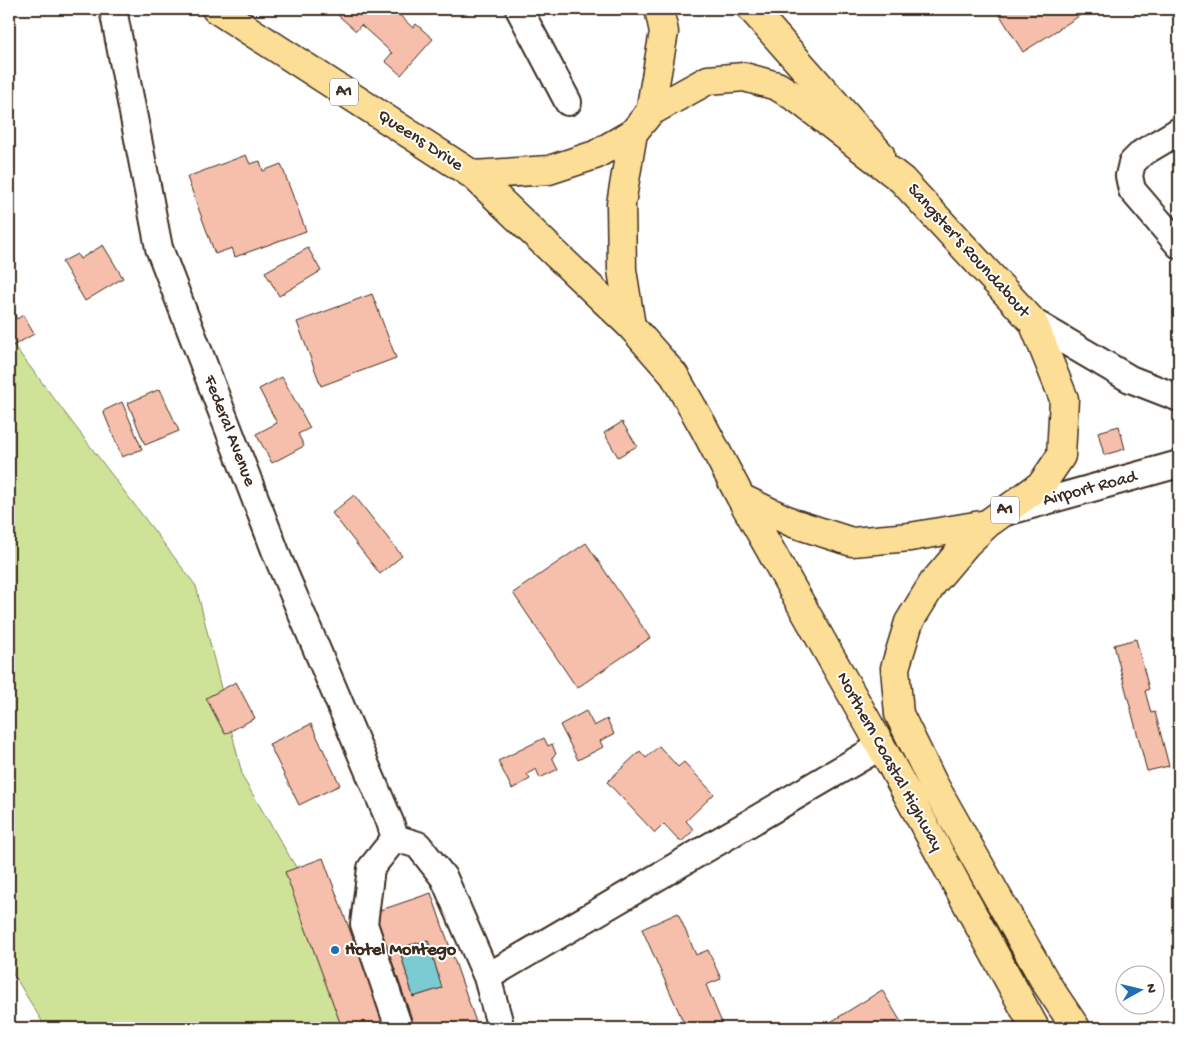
<svg xmlns="http://www.w3.org/2000/svg" width="1188" height="1037" viewBox="0 0 1188 1037" font-family="'Gochi Hand',sans-serif">
	<rect width="100%" height="100%" fill="#fff"/>
	<filter id="ink" filterUnits="userSpaceOnUse"><feTurbulence type="fractalNoise" baseFrequency=".02" numOctaves="2"/><feDisplacementMap in="SourceGraphic" scale="10" xChannelSelector="R" yChannelSelector="G"/><feConvolveMatrix kernelMatrix="1 2 1 2 8 2 1 2 1" color-interpolation-filters="sRGB"/></filter>
	<g filter="url(#ink)">
		<path fill="#cee398" stroke="#84865b" d="M9,339l187,247 47,192 85,143 42,107h-324l-37,-61z"/>
		<path fill="#7acbd2" stroke="#618b8a" d="M428,940l14,48 -29,9 -14,-49z"/>
		<path fill="#f6bfab" stroke="#3b2a1e" fill-rule="evenodd" d="M331,9h62l20,19 3,-4 17,15 -32,36 -16,-14 7,-8 -31,-28 -5,6z
			M996,9h94l-67,43z
			M246,155l4,9 10,-3 3,10 18,-7 25,67 -71,26 -3,-9 -17,6 -28,-77z
			M103,245l20,33 -38,23 -23,-39 15,-8 3,5z
			M308,248l13,23 -42,25 -14,-24z
			M372,294l24,64 -75,28 -24,-64z
			M9,304l8,15 6,-4 11,19 -25,14z
			M282,377l28,51 -12,6 6,12 -32,17 -16,-29 21,-11 -18,-34z
			M160,389l19,42 -34,14 -17,-42z
			M122,402l20,47 -20,8 -19,-46z
			M622,422l15,24 -19,11 -14,-24z
			M1119,426l6,23 -21,6 -6,-23z
			M354,495l48,61 -22,18 -48,-61z
			M586,543l64,95 -73,50 -64,-95z
			M1136,639l13,50 -4,2 6,22 4,-1 14,54 -22,5 -33,-126z
			M236,682l19,36 -30,16 -19,-36z
			M586,711l8,15 13,-7 7,15 -14,7 3,6 -25,13 -18,-35z
			M311,724l29,61 -41,20 -30,-61z
			M544,738l4,8 4,-2 4,10 -4,3 6,12 -18,9 -4,-9 -9,5 3,5 -18,10 -14,-28z
			M659,746l19,21 6,-5 30,32 -28,27 8,9 -13,12 -17,-18 -9,9 -48,-51 33,-31 6,7z
			M323,858l63,170h-44l-57,-156z
			M431,893l47,135h-63l-40,-116zM428,940l14,48 -29,9 -14,-49z
			M678,913l18,42 12,-5 13,29 -15,6 16,38 -11,5h-25l-44,-99z
			M882,990l22,37 -2,1h-81z"/>
		<g fill="none" stroke-linecap="round" stroke-linejoin="round">
			<defs>
				<path id="minor" d="M113,9l46,239 119,310 112,264 5,16
					M519,9l49,93
					M1179,131l-37,22 -10,10 -3,13 3,14 47,55
					M1033,322l97,57 49,19
					M1006,512l173,-48
					M487,977l394,-231
					M399,1028l-35,-104 7,-56 24,-30 23,7 26,33 43,99 12,44v7"/>
				<path id="major" d="M216,9l257,166 158,151
					M752,9l128,145
					M650,112l14,-80 -5,-23
					M473,175l76,-5 46,-15 38,-22"/>
				<path id="highway" d="M744,77l33,9 21,13 104,81 131,142 31,77 -3,57 -19,28 -55,40 -77,13 -58,5 -59,-19 -52,-25 -38,-72 -29,-51 -43,-49 -9,-56 -1,-66 12,-71 17,-21 58,-32z
					M741,498l140,248 154,282
					M987,524l-20,19 -34,40 -24,39 -14,46 4,46 34,69 113,200 30,45"/>
			</defs>
			<use href="#minor" stroke="#3b2a1e" stroke-width="30"/>
			<use href="#major" stroke="#3b2a1e" stroke-width="31"/>
			<use href="#highway" stroke="#3b2a1e" stroke-width="31"/>
			<use href="#minor" stroke="#fff" stroke-width="26"/>
			<use href="#major" stroke="#fcde96" stroke-width="28"/>
			<use href="#highway" stroke="#fcde96" stroke-width="28"/>
		</g>
	</g>
	<circle fill="#1f6fb2" stroke="#fff" stroke-width="2" cx="335" cy="950" r="5"/>
	<g text-anchor="middle" dominant-baseline="central" stroke-width="4" stroke-linejoin="round" paint-order="stroke">
		<g fill="#fff" stroke="#766a62" stroke-width="1">
			<rect x="330" y="78.5" width="28" height="27" rx="4"/>
			<rect x="991" y="496.5" width="28" height="27" rx="4"/>
		</g>
		<g font-size="16" font-weight="bold" fill="#3b2a1e">
			<text x="344" y="92">A1</text>
			<text x="1005" y="510">A1</text>
		</g>
		<g font-size="18" fill="#3b2a1e" stroke="#fff">
			<text transform="translate(420 141) rotate(33)">Queens Drive</text>
			<text transform="translate(968 251) rotate(48)">Sangster's Roundabout</text>
			<text transform="translate(229 431) rotate(69)">Federal Avenue</text>
			<text transform="translate(1090 489) rotate(-15)">Airport Road</text>
			<text transform="translate(889 762) rotate(61)">Northern Coastal Highway</text>
		</g>
		<g font-size="18" font-weight="bold" fill="#3b2a1e" stroke="#fff" text-anchor="start">
			<text x="345" y="950">Hotel Montego</text>
		</g>
	</g>
	<rect width="1188" height="1037" fill="none" stroke="#fff" stroke-width="30"/>
	<rect x="15" y="15" width="1158" height="1007" fill="none" stroke="#3b2a1e" stroke-width="2" filter="url(#ink)"/>
	<g transform="translate(1140 990) rotate(82)"><circle r="24" fill="#ffffff" stroke="#b1aaa5"/>
	<path d="M0-4L9 19L0 12L-9 19Z" fill="#1f6fb2"/>
	<text y="-8" font-size="14" font-weight="bold" text-anchor="middle" fill="#3b2a1e">N</text>
	</g>
</svg>
